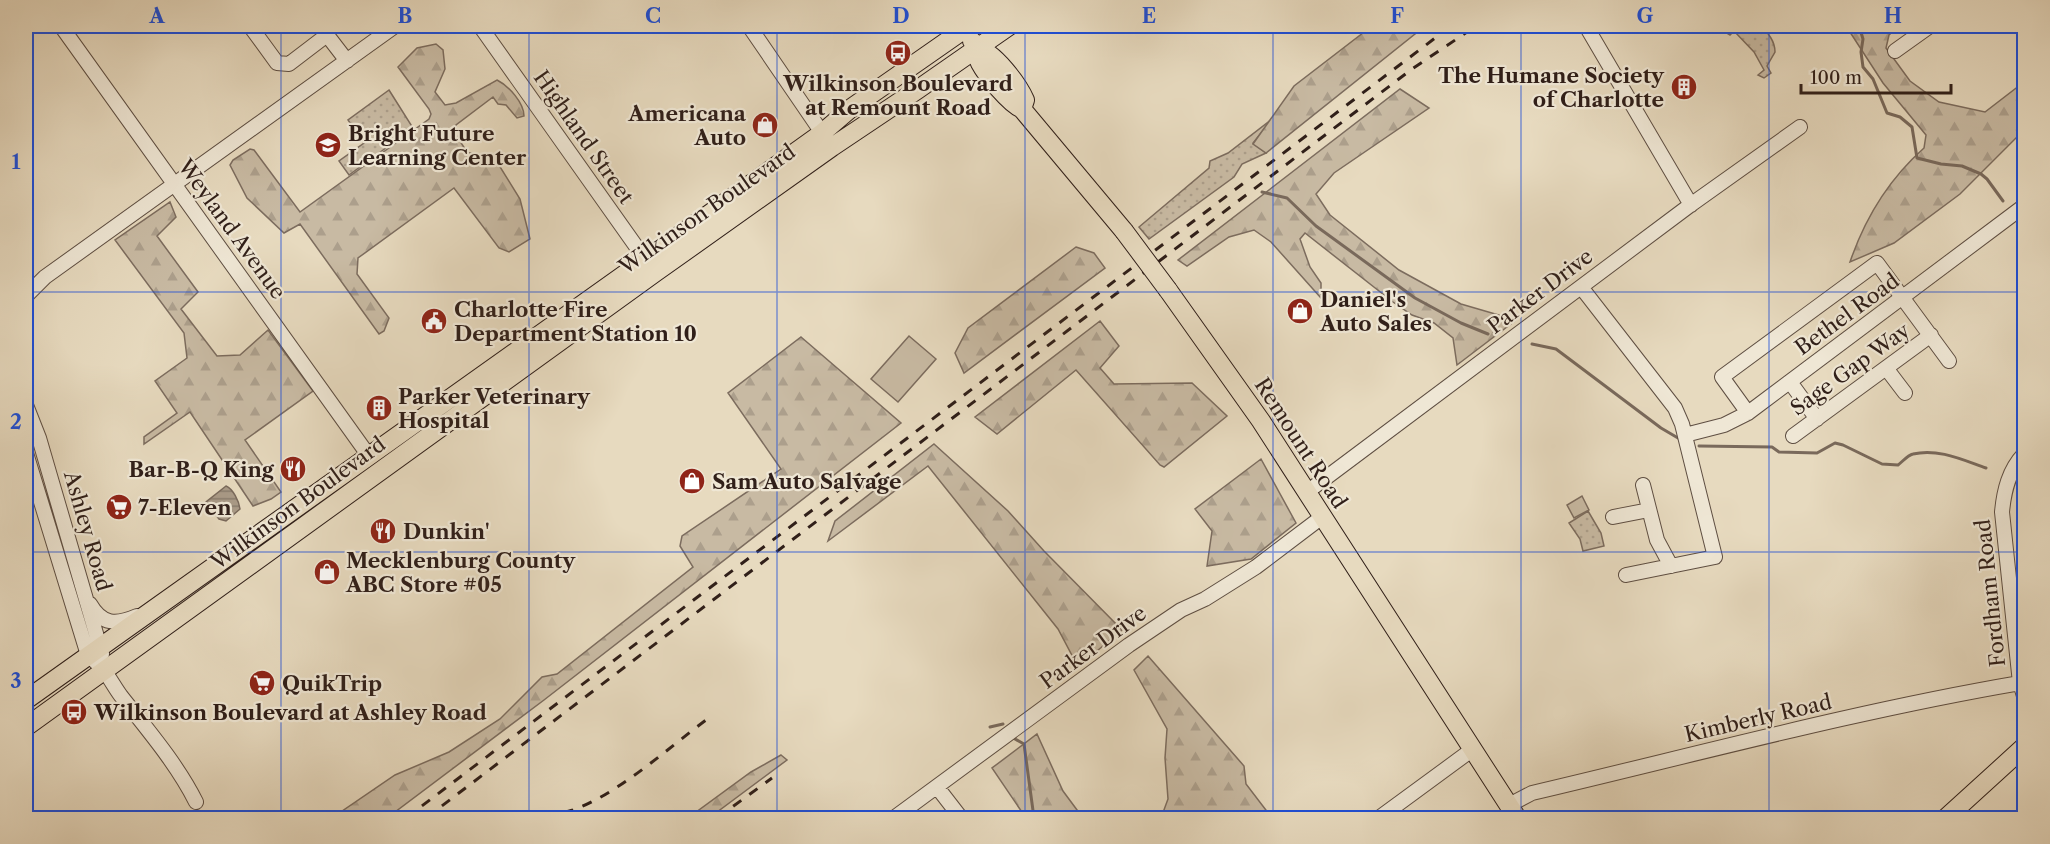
<svg xmlns="http://www.w3.org/2000/svg" width="2050" height="844" viewBox="0 0 2050 844" font-family="'Libre Caslon Text',serif">
	<defs>
		<pattern id="green-dots" width="8" height="8" patternUnits="userSpaceOnUse" patternTransform="scale(1.5)"><rect width="8" height="8" fill="#c8baa3"/><path d="M2 2h.1M6 6h.1" fill="none" stroke="#ac9f8c" stroke-width="1.8" stroke-linecap="round"/></pattern>
		<pattern id="forest-firs" width="22" height="20" patternUnits="userSpaceOnUse" patternTransform="scale(1.5)"><rect width="22" height="20" fill="#c8baa3"/><path d="M5 1l3.5 6h-7zM16 11l3.5 6h-7z" fill="#ac9f8c"/></pattern>
		<pattern id="water-rules" width="6" height="5" patternUnits="userSpaceOnUse" patternTransform="scale(1.5)"><rect width="6" height="5" fill="#a99a87"/><path d="M0 2.5h6" fill="none" stroke="#8a7d6e"/></pattern>
	</defs>
	<rect width="100%" height="100%" fill="#e7dabf"/>
	<filter id="stains"><feTurbulence type="fractalNoise" baseFrequency=".00333" numOctaves="4"/><feColorMatrix values="0 0 0 0 .2 0 0 0 0 .09 0 0 0 0 .02 0 0 0 .5 -.17"/></filter>
	<radialGradient id="worn" r=".72"><stop offset=".6" stop-color="#630" stop-opacity="0"/><stop offset="1" stop-color="#630" stop-opacity=".3"/></radialGradient>
	<path fill="url(#green-dots)" stroke="#7c6c5e" stroke-width="1.5" d="M1728,26h33c7,7 14,15 14,26l-8,14 4,7 -7,5 -6,-3 6,-5 -10,-18 -20,-21 -4,4 -5,-3 -1,-2z
		M389,90l24,38 -64,47 -10,-14 25,-18 -16,-23z
		M1272,119l-19,24 13,10 -24,11 -8,13 -85,62 -10,-12 70,-59 1,-7 18,-8z
		M1588,511l13,22 3,13 -21,5 -3,-12 -11,-16z"/>
	<path fill="url(#forest-firs)" stroke="#7c6c5e" stroke-width="1.5" d="M1372,26h53l-159,127 -13,-9 41,-58z
		M1846,26h53l-10,9 -3,13 24,33 29,21 46,10 39,-30v48l-64,64 -66,49 -44,19c15,-44 39,-83 74,-114l2,-13 -43,-52z
		M436,44l7,6 2,19 -10,23 10,13 11,-2 41,-23c12,6 27,23 27,36l-7,2 -11,-13 -8,-1 -5,-7 -37,28 -2,7 13,20 30,10 23,37 10,40 -21,13 -10,-4 -45,-60 -96,70 -1,16 32,44 -5,13 -5,3 -79,-110 -16,9 -37,-35 -17,-33 3,-5 17,-11 4,1 46,62 129,-93 2,-5 -2,-5 -31,-42 19,-19z
		M1400,89l29,19 -95,65 -18,21 14,21 69,55 62,34 55,16 -59,45 -4,-27 -19,-15 -22,-8 -19,-13 -88,-69 -5,6 10,28 11,16v15l-50,-56 -17,-12 -25,7 -42,29 -9,-6z
		M170,202l6,15 -19,19 41,56 -17,17 36,47 23,-1 28,-25 45,61 -68,49 36,52 -10,7 -18,7 -63,-94 -46,32v-7l33,-24 -22,-32 32,-23 -3,-25 -69,-93z
		M1076,247l18,6 11,15 -141,105 -9,-20 13,-25z
		M1100,321l19,25 -19,22 14,16 78,-1 35,33 -63,51 -4,-2 -84,-95 -79,64 -22,-17z
		M801,337l100,86 -357,277 -157,118h-55l63,-43 54,-23 51,-33 42,-42 15,-3 136,-107 -13,-21 2,-10 99,-67 -53,-76z
		M934,444l74,67 36,40 78,79 -37,31h-10l-17,-32 -130,-163 -100,75 7,-20z
		M1261,459l35,64 -45,36 -44,7 5,-35 -17,-22z
		M1148,656l96,110 2,18 26,34h-111l7,-19 -3,-41 2,-29 -33,-59z
		M1037,734l26,57 20,27h-57l-34,-50z
		M781,755l6,5 -78,58h-21l63,-46z"/>
	<path fill="#c8baa3" stroke="#7c6c5e" stroke-width="1.5" d="M909,336l27,23 -38,43 -27,-23z
		M1582,496l7,14 -15,8 -7,-13z"/>
	<path fill="url(#water-rules)" stroke="#79695b" stroke-width="1.5" d="M226,486c7,3 13,15 14,23l-14,12 -7,-2 -13,-17z"/>
	<g fill="none" stroke-linecap="round" stroke-linejoin="round">
		<path stroke="#79695b" stroke-width="3" d="M1859,26l4,13 -2,13 2,15 10,12 14,34 13,4 12,10 5,31 24,6 21,2 19,8 6,5 16,22
			M1262,192l25,6 29,28 99,72 46,25 27,11
			M1532,344l24,5 105,79 17,10
			M1699,446l73,1 7,5 38,1 18,-10 8,2 39,19 16,1c4,-3 10,-10 15,-11 25,-6 50,6 73,14
			M990,727l13,-3
			M1015,739l9,5 10,74"/>
		<defs>
			<path id="minor" d="M61,26l308,430
				M250,26l27,37 12,1 38,-29 20,26
				M480,26l170,240
				M749,26l78,114
				M1586,26l105,179
				M1895,51l35,-25
				M1581,287l94,121 7,16 33,133 -89,18
				M26,296l19,-19 350,-251
				M1886,368l19,25
				M1790,382l27,37
				M26,405l13,33 63,216
				M1748,413l-26,-36 155,-114 72,98
				M1685,435l39,-10 24,-12 276,-207
				M1793,436l138,-101
				M26,453l61,199c5,8 13,13 18,20 6,8 10,16 16,24 26,33 56,68 75,106
				M2024,454c-15,16 -20,36 -22,58l18,171 4,13
				M1643,485l14,55 14,26
				M1307,492l382,-286 111,-79
				M1613,517l36,-7
				M90,604c12,21 26,21 47,12
				M937,787l24,31
				M1509,805l23,-12c162,-38 324,-82 488,-110
				M894,818l235,-173 52,-35 24,-11 51,-32 66,-50
				M1379,818l94,-69"/>
			<path id="major" d="M972,41c5,7 4,14 8,22 7,13 29,40 42,46l102,122
				M977,48c17,4 41,36 48,52l-3,9
				M1168,290l93,131 256,397
				M26,700l675,-480 121,-87 28,-24 119,-83
				M26,727l630,-455 176,-125 85,-57 92,-64
				M1946,818l78,-71"/>
		</defs>
		<use href="#minor" stroke="#5e4e42" stroke-width="16"/>
		<use href="#major" stroke="#301f19" stroke-width="20"/>
		<use href="#minor" stroke="#efe7d5" stroke-width="14"/>
		<use href="#major" stroke="#e7dabf" stroke-width="18"/>
		<path stroke="#301f19" stroke-width="3" stroke-dasharray="10 10" stroke-linecap="butt" d="M406,818l1045,-792
			M426,818l986,-749 64,-43
			M504,818c23,-1 47,-1 69,-8 45,-16 94,-61 133,-90
			M717,818l55,-40"/>
		<defs>
			<path id="major-bridge" d="M1124,231l44,59"/>
		</defs>
		<use href="#major-bridge" stroke="#301f19" stroke-width="20" stroke-linecap="butt"/>
		<use href="#major-bridge" stroke="#e7dabf" stroke-width="18"/>
	</g>
	<path fill="none" stroke="#1d4ed8" stroke-width="1.5" stroke-opacity="0.55" d="M281,26v792M529,26v792M777,26v792M1025,26v792M1273,26v792M1521,26v792M1769,26v792M26,292h1998M26,552h1998"/>
	<defs>
		<symbol id="bus-disc" viewBox="-11 -11 22 22"><circle r="9.5" fill="#8f2418" stroke="#efe7d5"/><path d="M-5-6H5V4H4V6H2V4H-2V6H-4V4H-5ZM-3.5-4V0h7V-4ZM-3.5 1.2v1.5H-2V1.2ZM2 1.2v1.5H3.5V1.2Z" fill="#fff"/></symbol>
		<symbol id="building-disc" viewBox="-11 -11 22 22"><circle r="9.5" fill="#8f2418" stroke="#efe7d5"/><path d="M-4-6H4V6H1V3H-1V6H-4ZM-2.5-4.3h1.7v1.8h-1.7ZM.8-4.3h1.7v1.8H.8ZM-2.5-1h1.7V.8h-1.7ZM.8-1h1.7V.8H.8Z" fill="#fff"/></symbol>
		<symbol id="shop-disc" viewBox="-11 -11 22 22"><circle r="9.5" fill="#8f2418" stroke="#efe7d5"/><path d="M-5-2.5h2.3a2.7 3.5 0 0 1 5.4 0H5L5.5 6h-11ZM-1.5-2.5h3a1.5 2.3 0 0 0-3 0Z" fill="#fff"/></symbol>
		<symbol id="school-disc" viewBox="-11 -11 22 22"><circle r="9.5" fill="#8f2418" stroke="#efe7d5"/><path d="M0-5L7-2L0 1L-7-2ZM-4 1L0 2.5L4 1V4Q0 6-4 4Z" fill="#fff"/></symbol>
		<symbol id="civic-disc" viewBox="-11 -11 22 22"><circle r="9.5" fill="#8f2418" stroke="#efe7d5"/><path d="M-.6-6.5H3V-4.5H.6V-3L4-1V1h2V6H-6V1h2V-1L-.6-3ZM-1.2 2.5V6h2.4V2.5Z" fill="#fff"/></symbol>
		<symbol id="restaurant-disc" viewBox="-11 -11 22 22"><circle r="9.5" fill="#8f2418" stroke="#efe7d5"/><path d="M-5-6h1v4h1v-4h1v4h1v-4h1v5L-1.5 .5V6h-2V.5L-5-1ZM5-6V6H3V1.5H1.5Q1.5-4 5-6Z" fill="#fff"/></symbol>
		<symbol id="supermarket-disc" viewBox="-11 -11 22 22"><circle r="9.5" fill="#8f2418" stroke="#efe7d5"/><path d="M-6-5.5h2.5l.6 2H6L4.5 2H-2.5L-4.4-4H-6ZM-1.5 3.2a1.3 1.3 0 1 0 .1 0ZM3 3.2a1.3 1.3 0 1 0 .1 0Z" fill="#fff"/></symbol>
	</defs>
	<g fill-rule="evenodd">
		<use href="#bus-disc" x="883" y="38" width="30" height="30"/>
		<use href="#building-disc" x="1669" y="72" width="30" height="30"/>
		<use href="#shop-disc" x="750" y="110" width="30" height="30"/>
		<use href="#school-disc" x="313" y="130" width="30" height="30"/>
		<use href="#shop-disc" x="1285" y="296" width="30" height="30"/>
		<use href="#civic-disc" x="419" y="306" width="30" height="30"/>
		<use href="#building-disc" x="364" y="393" width="30" height="30"/>
		<use href="#restaurant-disc" x="278" y="454" width="30" height="30"/>
		<use href="#shop-disc" x="677" y="466" width="30" height="30"/>
		<use href="#supermarket-disc" x="104" y="492" width="30" height="30"/>
		<use href="#restaurant-disc" x="368" y="516" width="30" height="30"/>
		<use href="#shop-disc" x="312" y="557" width="30" height="30"/>
		<use href="#supermarket-disc" x="247" y="668" width="30" height="30"/>
		<use href="#bus-disc" x="59" y="697" width="30" height="30"/>
	</g>
	<g text-anchor="middle" dominant-baseline="central" stroke-width="4.5" stroke-linejoin="round" paint-order="stroke">
		<g font-size="21" font-weight="bold" fill="#301f19" stroke="#efe7d5" text-anchor="start">
			<text x="1664" y="75" text-anchor="end">The Humane Society<tspan x="1664" dy="24">of Charlotte</tspan></text>
			<text x="898" y="83" text-anchor="middle">Wilkinson Boulevard<tspan x="898" dy="24">at Remount Road</tspan></text>
			<text x="746" y="113" text-anchor="end">Americana<tspan x="746" dy="24">Auto</tspan></text>
			<text x="348" y="133">Bright Future<tspan x="348" dy="24">Learning Center</tspan></text>
			<text x="1320" y="299">Daniel's<tspan x="1320" dy="24">Auto Sales</tspan></text>
			<text x="454" y="309">Charlotte Fire<tspan x="454" dy="24">Department Station 10</tspan></text>
			<text x="398" y="396">Parker Veterinary<tspan x="398" dy="24">Hospital</tspan></text>
			<text x="274" y="469" text-anchor="end">Bar-B-Q King</text>
			<text x="712" y="481">Sam Auto Salvage</text>
			<text x="138" y="507">7-Eleven</text>
			<text x="403" y="531">Dunkin'</text>
			<text x="346" y="560">Mecklenburg County<tspan x="346" dy="24">ABC Store #05</tspan></text>
			<text x="282" y="683">QuikTrip</text>
			<text x="94" y="712">Wilkinson Boulevard at Ashley Road</text>
		</g>
		<g font-size="21" fill="#301f19" stroke="#efe7d5">
			<text transform="translate(584 137) rotate(55)">Highland Street</text>
			<text transform="translate(707 209) rotate(-35)">Wilkinson Boulevard</text>
			<text transform="translate(232 229) rotate(54)">Weyland Avenue</text>
			<text transform="translate(1540 291) rotate(-37)">Parker Drive</text>
			<text transform="translate(1847 314) rotate(-36)">Bethel Road</text>
			<text transform="translate(1850 369) rotate(-36)">Sage Gap Way</text>
			<text transform="translate(1301 443) rotate(57)">Remount Road</text>
			<text transform="translate(298 503) rotate(-36)">Wilkinson Boulevard</text>
			<text transform="translate(88 531) rotate(74)">Ashley Road</text>
			<text transform="translate(1990 593) rotate(-96)">Fordham Road</text>
			<text transform="translate(1093 647) rotate(-36)">Parker Drive</text>
			<text transform="translate(1758 718) rotate(-13)">Kimberly Road</text>
		</g>
	</g>
	<rect width="2050" height="844" fill="none" stroke="#e7dabf" stroke-width="66"/>
	<path d="M1801 84v9h150v-9" fill="none" stroke="#301f19" stroke-width="3"/>
	<text x="1810" y="84" font-size="18" fill="#301f19" stroke="#efe7d5" stroke-width="4.5" paint-order="stroke">100 m</text>
	<rect x="33" y="33" width="1984" height="778" fill="none" stroke="#1d4ed8" stroke-width="2"/>
	<g font-size="20" text-anchor="middle" font-weight="bold" fill="#1d4ed8">
		<text x="157" y="23">A</text>
		<text x="405" y="23">B</text>
		<text x="653" y="23">C</text>
		<text x="901" y="23">D</text>
		<text x="1149" y="23">E</text>
		<text x="1397" y="23">F</text>
		<text x="1645" y="23">G</text>
		<text x="1893" y="23">H</text>
		<text x="16" y="169">1</text>
		<text x="16" y="429">2</text>
		<text x="16" y="688">3</text>
	</g>
	<rect width="100%" height="100%" filter="url(#stains)"/>
	<rect width="100%" height="100%" fill="url(#worn)"/>
</svg>
